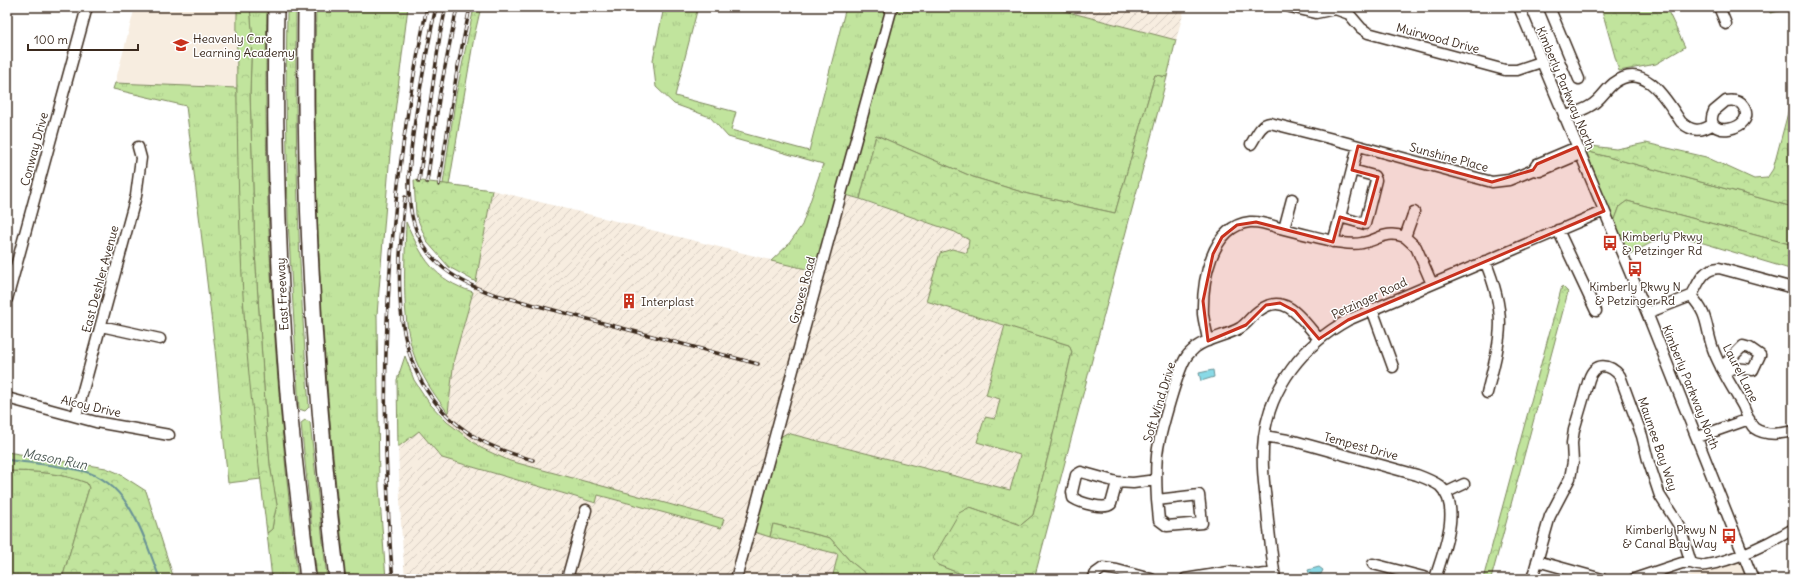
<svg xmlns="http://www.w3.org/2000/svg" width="1800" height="586" viewBox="0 0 1800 586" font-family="Delius,sans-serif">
	<defs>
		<pattern id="industrial-furrows" width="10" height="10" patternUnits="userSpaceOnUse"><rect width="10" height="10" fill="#f7ede0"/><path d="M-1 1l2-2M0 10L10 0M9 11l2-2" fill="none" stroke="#d5cbc0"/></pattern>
		<pattern id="grass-tufts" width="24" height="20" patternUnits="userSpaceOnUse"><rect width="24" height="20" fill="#c1e49d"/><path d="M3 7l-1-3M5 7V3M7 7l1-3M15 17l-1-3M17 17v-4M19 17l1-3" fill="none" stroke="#a7c487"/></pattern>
		<pattern id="forest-crowns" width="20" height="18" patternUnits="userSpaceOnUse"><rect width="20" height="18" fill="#c1e49d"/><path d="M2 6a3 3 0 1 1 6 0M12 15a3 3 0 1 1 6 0" fill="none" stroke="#a7c487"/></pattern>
	</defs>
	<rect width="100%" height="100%" fill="#fff"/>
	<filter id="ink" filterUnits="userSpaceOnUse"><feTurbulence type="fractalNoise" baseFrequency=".025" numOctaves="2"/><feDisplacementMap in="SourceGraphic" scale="8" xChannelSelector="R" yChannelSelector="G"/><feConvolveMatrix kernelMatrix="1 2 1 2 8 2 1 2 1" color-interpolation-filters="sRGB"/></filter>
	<g filter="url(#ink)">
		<path fill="#f7ede0" d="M135,7h102v81l-122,-5z
			M1744,558l8,21h-73z"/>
		<path fill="url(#industrial-furrows)" d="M1049,7h136l-9,33z
			M492,190l323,81 22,-79 118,40 14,8 -2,13 -15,-4 -26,51 79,25 -19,70 14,3 -5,21 25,36 -10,35 -223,-57 -33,99 84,22 -6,25h-427l-4,-54 -3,-78 21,-16 23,27 153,45 3,-8 123,33 3,-9 -214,-58 -29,-13 -34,-26 7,-63 22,-77z"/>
		<path fill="url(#grass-tufts)" stroke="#7e875e" d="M250,7h17c-5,191 8,382 31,572h-26l-5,-46 5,-4 2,-12 3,-12 -7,-40 -4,-48 -11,-164 -5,-160 2,-63z
			M287,7h9c-1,134 2,267 13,400l-4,4 -6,-2 -11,-189 -2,-128z
			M316,7h92l-18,146 -13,162 2,172 7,92h-40c-22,-190 -35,-381 -30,-572z
			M474,7h7l-7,30 -25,148 -6,-1 13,-89z
			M664,7h34l-23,89 61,16 -5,18 78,21 37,-144h41l-72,264 -44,-10 17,-16 14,-20 21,-61 -95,-27 -18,-20 -36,-13 -18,-17 -3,-27z
			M897,7h152l127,33 -9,37 -12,-2 -40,138 -87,-19 -55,-17 -97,-42 -16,64 -14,-4z
			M115,83l122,5 3,134 5,108 16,149 -33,4 -13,-134 -29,-243 -73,-17z
			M1586,151l207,56v38l-166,-44 -7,5 -6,16z
			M406,222c17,37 27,57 67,70l-19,67 -6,54c-14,-19 -28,-38 -35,-61 -12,-38 -8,-90 -7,-130z
			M1005,325l64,20 3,7 -23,100 -16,63 -12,10 -51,-18 -32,58 36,14h-102l-23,-19 -19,-22 -57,-14 -3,13 -16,-5 26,-95 7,-4 223,57 10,-35 -43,-13 8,-25 10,2 5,-20 -14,-4z
			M405,356l9,24 16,24 17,18 34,26 29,13 214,58 -3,9 -123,-33 -2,8 -154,-45 -23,-27 -21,16 -1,-67z
			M305,420l5,2 17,157h-10l-16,-156z
			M7,471c27,0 55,2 80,12l2,5 -27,91h-55z"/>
		<path fill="url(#forest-crowns)" stroke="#7e875e" d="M237,7h13l2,23 -2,63 5,160 11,164 4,48 7,40 -3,12 -2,12 -5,4c-8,-68 -17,-137 -22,-205 -7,-107 -9,-214 -8,-321z
			M1601,7h65l19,40 -29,17 -37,7z
			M1769,7h24v1l-23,5z
			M1155,75l12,2 -133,502h-60l-36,-14 -5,-7 26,-45 11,-6 51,18 12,-10 16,-63 23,-100 -3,-7 -143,-44 14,-48 12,-4 15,4 2,-13 -14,-8 -95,-33 16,-64 97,42 55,17 87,19z
			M1793,94v113l-207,-56 -3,-6 33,4 30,-6 60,14 48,22 13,-1 6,-9z
			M414,180l78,10 -16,92 -27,-15 -22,-25 -11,-27z
			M1627,201l166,44v25l-123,-37 -42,22 -14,-33 6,-16z
			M1562,286l6,6 -77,287h-8z
			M7,452l99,16 12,5 28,18 28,88h-112l27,-91 -2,-5c-25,-10 -53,-12 -80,-12z
			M773,524l57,14 19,22 23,19h-40l6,-25 -68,-17z"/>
		<path fill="#89d9e6" stroke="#6a9396" d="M1213,370l1,7 -13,4 -2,-8z
			M1319,567l4,3 -2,4 -8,1 -4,-2 -1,-3z"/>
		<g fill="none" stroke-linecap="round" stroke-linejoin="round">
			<path stroke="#6a9396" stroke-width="2" d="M7,460c25,3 52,5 76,11 48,12 61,68 77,108"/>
			<defs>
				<path id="minor" d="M1290,7l26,6 19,-4 -2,-2
					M1519,7l128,306 106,266
					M1549,7l30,72
					M1719,7l7,17
					M1335,9l14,5 12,14 7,5 137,37h12l24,-8
					M1726,101c6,-1 13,-1 17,5 17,24 -43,35 -29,5z
					M1564,117c9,-4 18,-6 26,-11 10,-5 15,-16 24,-23 31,-23 53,18 67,39 11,10 20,10 32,2
					M1251,144c5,-7 9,-20 19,-21l63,16 159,43 17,-2 24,-10 7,1 40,-17
					M1352,170l22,6 2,4 -11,44 -25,-7z
					M1352,170l6,-24
					M1533,170l4,-6 40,-17
					M1414,212l-9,25 11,10 16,37
					M1284,229l8,-30
					M1558,230l38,81
					M1333,242l7,-25
					M1485,261c23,55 16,76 2,132
					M1691,296c18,19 14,30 22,53 7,20 20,39 30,57 3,7 6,17 11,22 11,8 27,6 39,3
					M7,299l80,-292
					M1372,309l21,58
					M1647,313l44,-17c8,-12 10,-27 28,-28l74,20
					M101,326l59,13
					M1208,341c-1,-9 -4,-18 -5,-27 -1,-32 8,-88 47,-92 10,-1 20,3 30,6 18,5 37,9 56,14 8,1 17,3 26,1 17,-3 23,-13 43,-6
					M1721,368l22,-22 7,2 10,7 -7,15 -19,-2 -10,4
					M7,398l89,24 73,13
					M76,416l60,-220 5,-38 -3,-11
					M1264,436l30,5 123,34c8,3 16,6 23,11 23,22 2,68 -5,93
					M1698,437l51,-18
					M1081,472l36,10 -6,22c-7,6 -30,-1 -38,-6l-1,-6 4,-17z
					M1117,482l16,1 23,-3
					M1445,493l19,-9
					M1199,495l3,28 -35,3 -8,-6 -2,-20z
					M1157,500c-1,-17 -2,-35 1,-52 3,-17 20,-80 29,-92 2,-3 6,-6 9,-9 12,-9 30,-11 44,-19 8,-5 12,-13 20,-18 26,-19 43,11 59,29
					M1537,561l65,18
					M1373,564l58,15
					M567,579l19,-69
					M736,579l156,-572
					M1093,579l3,-6 7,-5 14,2 34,9
					M1185,579l44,-7 29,3 16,-2
					M1275,579c-3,-23 -6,-46 -8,-70 -3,-24 -6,-48 -3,-72 6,-50 40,-93 84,-117l256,-109
					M1532,579l18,-63 20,-38 3,-16 -1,-19 2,-13 15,-51c6,-17 20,-16 31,-3l22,60 6,24 12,36 20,31 11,36c5,2 10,3 15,2 27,-4 64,-22 87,-36
					M1634,579l48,-16h9"/>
				<path id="highway" d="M276,7c-2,137 2,274 14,410 5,54 12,108 18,162
					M306,7c-2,192 8,382 31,572"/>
			</defs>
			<use href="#minor" stroke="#3b2a1e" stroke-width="13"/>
			<use href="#highway" stroke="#3b2a1e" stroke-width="18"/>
			<use href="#minor" stroke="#fff" stroke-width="10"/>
			<use href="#highway" stroke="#fff" stroke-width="15"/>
			<defs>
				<path id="rail" d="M436,7c-8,36 -14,71 -20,107 -13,85 -18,148 77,180l265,70
					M419,181l21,-146 6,-28
					M427,182l13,-90 17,-85
					M439,185l18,-114 13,-64
					M405,197c-10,93 -17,192 77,244 16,9 34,14 51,19
					M393,579c-3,-26 -4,-52 -5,-79 -9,-165 5,-331 39,-493"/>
			</defs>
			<use href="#rail" stroke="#3b2a1e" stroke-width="3.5"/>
			<use href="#rail" stroke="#fff" stroke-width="2" stroke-dasharray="6" stroke-linecap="butt"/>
		</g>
	</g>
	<path fill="#c8321e" fill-opacity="0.2" stroke="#c8321e" stroke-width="3" stroke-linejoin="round" d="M1358,146l134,36 41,-12 4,-6 40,-17 27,64 -256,109 -29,19 -24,-28 -15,-8 -14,2 -20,20 -38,16 -5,-40 10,-47 9,-17 15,-12 19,-3 77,20 7,-25 25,7 13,-47 -26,-7z"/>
	<defs>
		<symbol id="school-bare" viewBox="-9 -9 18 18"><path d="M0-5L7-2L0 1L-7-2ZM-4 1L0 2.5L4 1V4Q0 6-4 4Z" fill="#c8321e" stroke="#fff" stroke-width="2.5" paint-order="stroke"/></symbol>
		<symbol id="bus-bare" viewBox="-9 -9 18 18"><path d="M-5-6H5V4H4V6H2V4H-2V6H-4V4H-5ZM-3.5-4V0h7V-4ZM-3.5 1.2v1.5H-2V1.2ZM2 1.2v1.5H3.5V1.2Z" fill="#c8321e" stroke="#fff" stroke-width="2.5" paint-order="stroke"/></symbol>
		<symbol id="building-bare" viewBox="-9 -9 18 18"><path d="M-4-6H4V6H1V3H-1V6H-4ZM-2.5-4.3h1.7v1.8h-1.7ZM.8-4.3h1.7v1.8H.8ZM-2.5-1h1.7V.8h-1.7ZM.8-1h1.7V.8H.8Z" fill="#c8321e" stroke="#fff" stroke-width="2.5" paint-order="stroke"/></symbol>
	</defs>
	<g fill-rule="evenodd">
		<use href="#school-bare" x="170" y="34" width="22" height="22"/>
		<use href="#bus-bare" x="1599" y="232" width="22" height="22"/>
		<use href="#bus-bare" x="1624" y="258" width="22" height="22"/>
		<use href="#building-bare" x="618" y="290" width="22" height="22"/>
		<use href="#bus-bare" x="1718" y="525" width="22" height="22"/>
	</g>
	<g text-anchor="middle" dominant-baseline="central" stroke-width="3" stroke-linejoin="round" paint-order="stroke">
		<g font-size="12" fill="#3b2a1e" stroke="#fff" text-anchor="start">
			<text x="193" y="38">Heavenly Care<tspan x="193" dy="14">Learning Academy</tspan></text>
			<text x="1622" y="236">Kimberly Pkwy<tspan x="1622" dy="14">&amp; Petzinger Rd</tspan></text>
			<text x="1635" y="286" text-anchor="middle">Kimberly Pkwy N<tspan x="1635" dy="14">&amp; Petzinger Rd</tspan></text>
			<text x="641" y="301">Interplast</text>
			<text x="1717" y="529" text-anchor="end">Kimberly Pkwy N<tspan x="1717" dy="14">&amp; Canal Bay Way</tspan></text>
		</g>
		<g font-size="12" fill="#3b2a1e" stroke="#fff">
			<text transform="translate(1438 38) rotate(15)">Muirwood Drive</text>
			<text transform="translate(1566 88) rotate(67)">Kimberly Parkway North</text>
			<text transform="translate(34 149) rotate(-75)">Conway Drive</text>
			<text transform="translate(1449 157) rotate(15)">Sunshine Place</text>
			<text transform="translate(100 279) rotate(-75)">East Deshler Avenue</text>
			<text transform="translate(802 290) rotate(-75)">Groves Road</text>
			<text transform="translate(282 294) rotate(-93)">East Freeway</text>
			<text transform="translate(1369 298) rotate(-25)">Petzinger Road</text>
			<text transform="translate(1741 373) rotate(63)">Laurel Lane</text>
			<text transform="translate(1691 387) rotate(68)">Kimberly Parkway North</text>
			<text transform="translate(1159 402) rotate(-73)">Soft Wind Drive</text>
			<text transform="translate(91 406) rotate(13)">Alcoy Drive</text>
			<text transform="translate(1658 444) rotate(71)">Maumee Bay Way</text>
			<text transform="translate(1361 446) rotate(15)">Tempest Drive</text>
		</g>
		<g font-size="13" font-style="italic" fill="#525f5a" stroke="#fff">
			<text transform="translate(55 459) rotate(11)">Mason Run</text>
		</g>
	</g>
	<rect width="1800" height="586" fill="none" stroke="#fff" stroke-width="24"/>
	<rect x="12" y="12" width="1776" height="562" fill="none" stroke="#3b2a1e" stroke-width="1.5" filter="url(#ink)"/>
	<path d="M28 44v6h110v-6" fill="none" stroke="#3b2a1e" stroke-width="2"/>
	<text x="34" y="44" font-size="12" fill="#3b2a1e" stroke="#ffffff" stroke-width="3" paint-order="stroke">100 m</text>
</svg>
